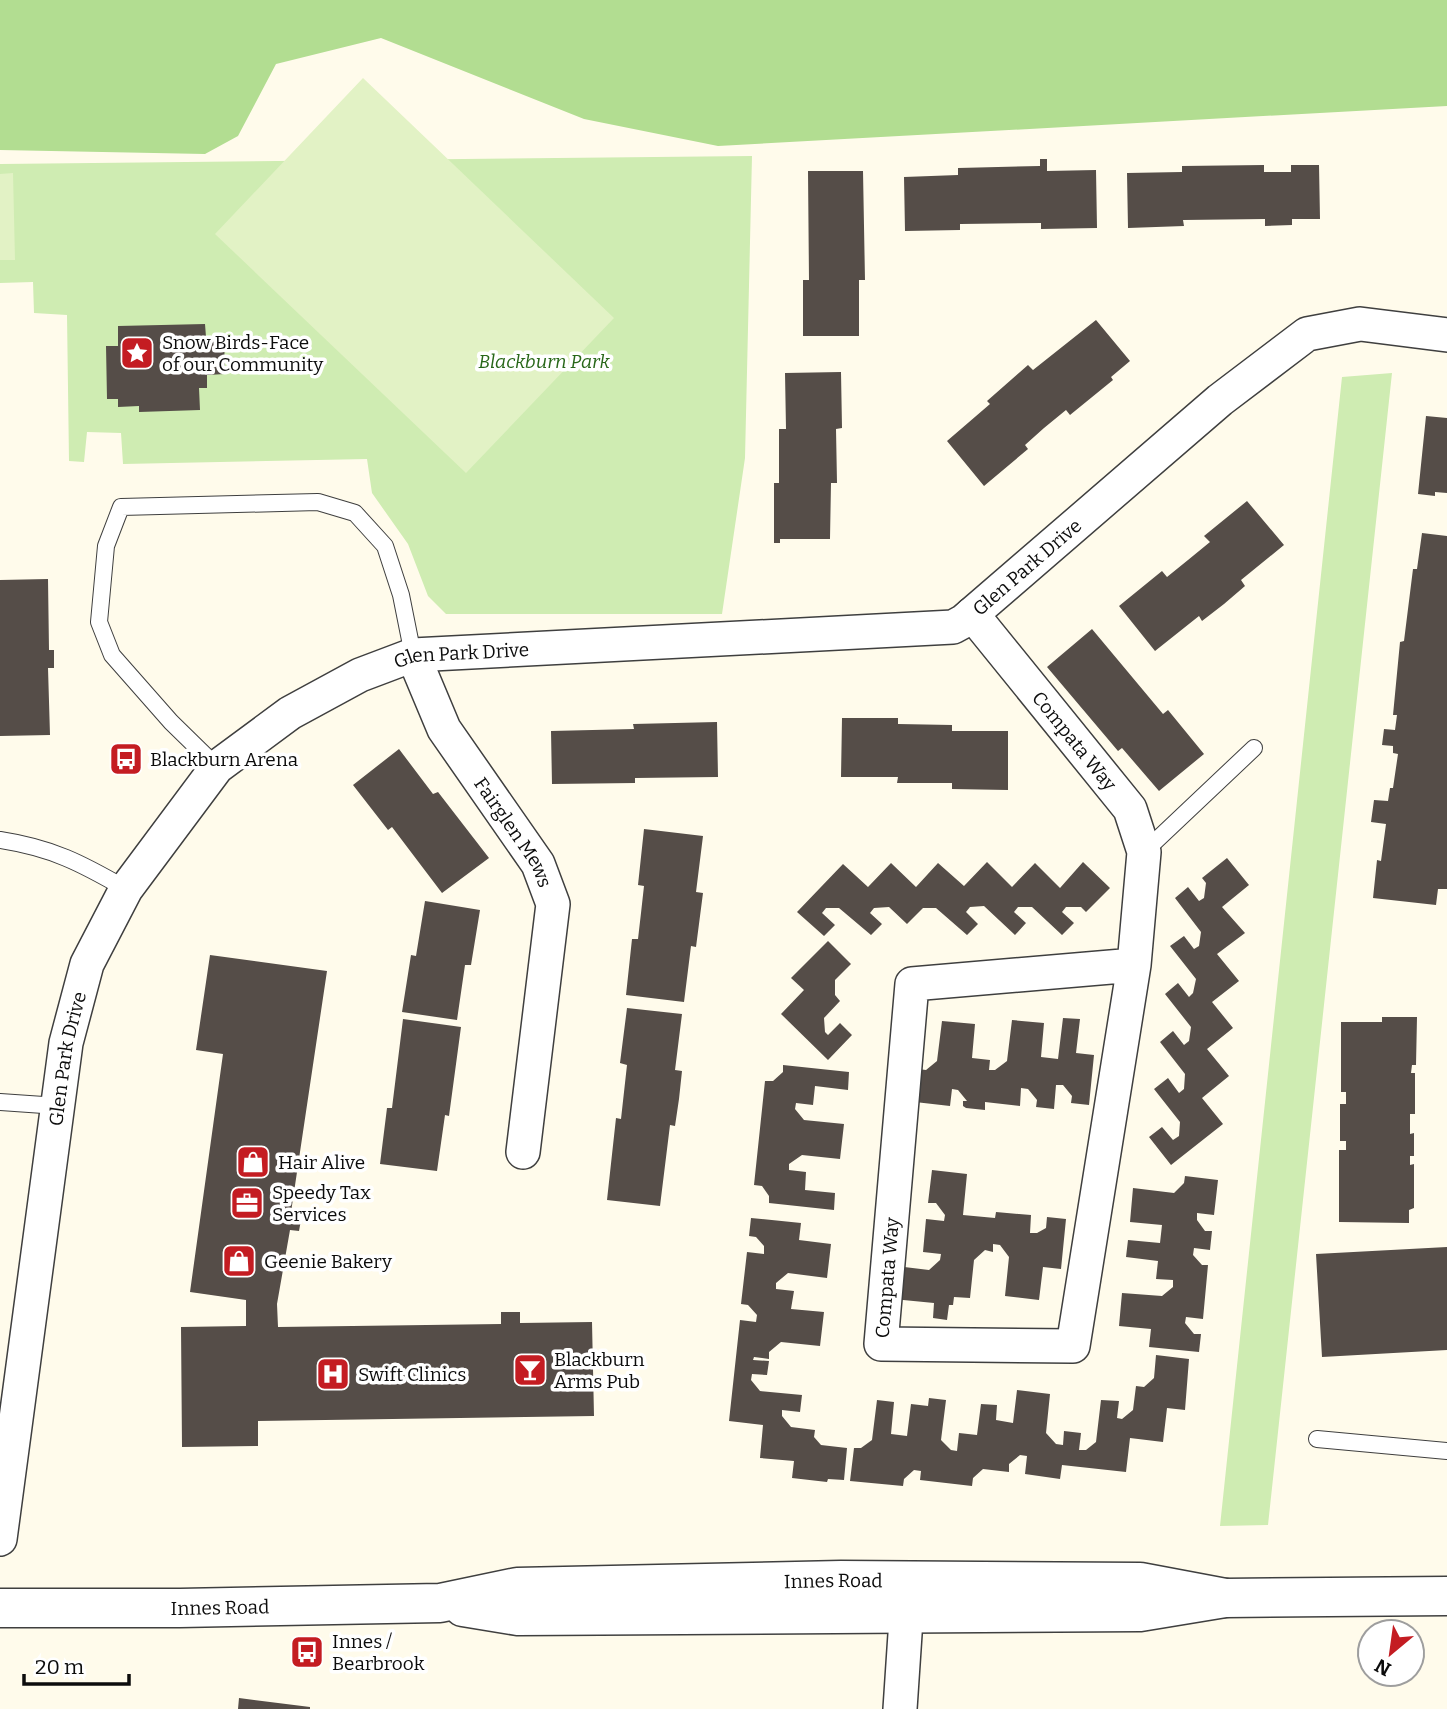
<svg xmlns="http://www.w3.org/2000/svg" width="1447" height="1709" viewBox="0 0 1447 1709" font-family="Bitter,serif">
	<rect width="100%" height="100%" fill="#fffbeb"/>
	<path fill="#cfecb2" d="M752,156l-7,302 -23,156h-276l-18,-18 -20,-52 -36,-51 -5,-34 -244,5 -2,-31 -34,-1 -3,30 -15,-1 -2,-146 -33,-2 -1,-31 -33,1v-119z
		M1392,373l-124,1152 -48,1 122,-1149z"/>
	<path fill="#b2dd91" d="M0,0h1447v106l-729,40 -134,-27 -203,-81 -105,26 -38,72 -33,18 -205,-4z"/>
	<path fill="#e2f2c5" d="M363,78l251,240 -148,155 -251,-239z
		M13,173l2,87h-15v-86z"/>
	<path fill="#554d48" d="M1040,159h7v12l49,-1 1,58 -56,1v-6l-81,1v6l-55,1 -1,-54 54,-2v-7l82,-2z
		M1264,165v7h27v-7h28l1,54h-28v6l-27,1v-7l-82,1 1,6 -56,2 -1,-55 55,-1v-6z
		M808,171h55l2,109h-6v56h-56v-56h6z
		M1096,320l34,41 -19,16 2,3 -43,35 -4,-5 -22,18 -19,17 3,4 -44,37 -37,-45 43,-37 -3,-3 41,-36 5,5z
		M205,324l1,13h18l1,37 -18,1v13h-8l1,22 -61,2v-6l-21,1v-8h-11l-1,-53h12v-20z
		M841,372l1,56 -6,1 1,54h-6l-1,56h-50v4h-6v-60h5v-54h7l-1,-56z
		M1426,416l21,2v75l-12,-1v4l-17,-2z
		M1247,501l37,44 -43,35 4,6 -21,18 -22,17 -3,-5 -44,35 -36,-45 43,-35 5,6 21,-17 22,-18 -6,-6z
		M1422,533l25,3v353h-9l-2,16 -63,-7 4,-38 4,1 5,-37 -15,-2 3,-22 14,1 2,-13h3l5,-34 -5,-1v-7l-11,-1 2,-16 11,1 2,-15h-4l7,-73 4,-1 9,-72h4z
		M48,579l1,71h5v18h-6l2,67 -50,1v-156z
		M1092,629l71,85 5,-4 36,44 -45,37 -37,-43 -4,3 -71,-84z
		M842,718h56v6l54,1v6h56v59l-56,-1v-6h-55l1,-6h-57z
		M717,722l1,55 -83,1v5l-83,1 -1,-53 83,-2 -1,-5z
		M399,749l34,45 5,-2 51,66 -47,35 -50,-66 -4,3 -35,-45z
		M644,829l59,7 -7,56 7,1 -7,54 -5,-1 -7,56 -58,-7 6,-56h6l3,-26 3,-27 -6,-1z
		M1227,858l22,27 -27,22 23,26 -28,21 22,27 -27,21 21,26 -26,21 22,27 -27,22 21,26 -52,41 -22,-28 13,-10 11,13 6,-4 1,-14 -26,-33 14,-11 11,15 5,-4 1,-15 -25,-32 13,-11 11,14 5,-4 2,-14 -26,-33 13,-11 11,14 4,-4 3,-14 -26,-33 14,-10 10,13 5,-3 2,-14 -26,-34 13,-11 11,14 5,-3 2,-15 -4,-5z
		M987,862l25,25 23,-24 25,25 23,-26 27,26 -24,24 -5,-5h-15l-4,5 12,11 -12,12 -30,-28h-14l-4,5 12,11 -11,12 -31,-29 -14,1 -4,5 12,12 -11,11 -31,-27h-13l-16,16 -18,-17 -15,1 -4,5 12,11 -11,11 -32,-27h-13l-4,5 13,12 -11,11 -27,-24 46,-48 25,23 23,-24 25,24 22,-24 26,23z
		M425,901l55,9 -9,55h-6l-8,55 -55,-8 9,-57 5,1z
		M828,941l23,23 -16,16v15l5,6 -16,17 1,14 3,3 12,-12 12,12 -24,25 -47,-46 23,-24 -13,-12z
		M210,955l117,16 -37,248 11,1 -2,11 -9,-1 -13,74 1,23 223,-3v-12h19v11l72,-1 2,94 -336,5v25l-76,1 -1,-120 65,-1v-26l-56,-8 33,-238 -27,-4z
		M627,1008l55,6 -7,56 7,1 -3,28 -4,27 -5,-1 -10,81 -53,-6 9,-82 5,1 6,-54 -7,-2z
		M1382,1017h35l-1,48h-4l-1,8h4v41h-5v20l4,-1v23h-4v9l4,-1v44l-5,2v13l-70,-1v-72h7v-9h-6v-37h6v-12h-5v-70h41z
		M1063,1018l17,1 -4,34 18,2 -5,50 -18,-2 1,-7 -9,-11h-7l-2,24 -18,-2 1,-7 -9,-11 -7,-1 -1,18 -35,-4v8l-19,-2 -3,-2v-5h4l-9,-11 -6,-1 -2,17 -35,-4 3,-33 8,1 11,-9 5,-40 33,3 -3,34 18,2 -1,10h6l12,-9 5,-41 32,3 -3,34 17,2z
		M403,1019l58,8 -12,89 -4,-1 -8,56 -57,-7 7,-56h5z
		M783,1065l66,7 -1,18 -33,-4 -2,19 -17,-2 -1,6 9,11 40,4 -4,35 -38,-4 -13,9v6l17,2 -1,18 30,3 -1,17 -65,-7v-7l-7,-10 -8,-1 11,-104h8l10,-9z
		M932,1170l35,4 -4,41 32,3 1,-6 35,3 -1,18h7l9,-5 1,-11 19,2 -5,50 -18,-2 -4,33 -34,-4 4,-39 -9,-12 -7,-1v8l-8,-2 -11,10 -4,38 -16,-1 -1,8h-4l-2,15 -14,-2 1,-15 -41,-4 3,-33 33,4 11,-10 1,-6 -18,-2 3,-33 18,2 1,-6 -9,-12h-8z
		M1185,1176l33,4 -4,35 -17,-2v7l8,11h7l-2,19 -16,-2 -1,7 9,10h6l-5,54 -17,-2 -1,6 9,11h7l-2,18 -50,-5 2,-18 -32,-3 3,-33 40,3 11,-9v-7l-17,-1 2,-18 -32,-4 2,-17 32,3 2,-18 -32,-3 3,-34 41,5 10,-10z
		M751,1218l50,5 -2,17 32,4 -4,34 -39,-5 -12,10v6l18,2 -3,18 33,3 -4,34 -39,-4 -12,10v7l-15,-2 -1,3 16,1 -2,14 -15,-1 -1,6 9,11 42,4 -2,17 -18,-2v6l9,11 24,3 -1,7 7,8 26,3 -3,32 -16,-1 -1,3 -35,-4 2,-17 -34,-3 3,-33 -34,-4 11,-101 16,2 1,-7 -9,-10 -7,-1 6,-52 17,2v-8l-8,-9 -7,-1z
		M1447,1247v103l-125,7 -6,-103z
		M1156,1355l33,4 -4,51 -18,-2 -4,34 -33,-4 -4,34 -64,-7 -2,14 -35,-5 2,-18 -7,-1 -11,9v8l-26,-3 -10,9 -1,8 -52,-6 1,-9 -7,-1 -10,9 -1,7 -53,-5 4,-33h7l11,-8 5,-40 17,2 -3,32 16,2 4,-32 17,2 1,-8 17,2 -5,40 10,10 6,1 2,-18 18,2 4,-31 16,1 -1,15 17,3 4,-33 33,4 -4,39 10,11 7,1 1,-14 17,2 -2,17h7l10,-8 5,-42 18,1 -2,17 5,1 11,-9 3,-24 8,1 10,-9z
		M239,1698l71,9v2h-72z"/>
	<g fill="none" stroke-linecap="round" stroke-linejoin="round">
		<defs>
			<path id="service" d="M217,767l-46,-45 -59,-67 -13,-33 7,-76 15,-39 197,-5 37,11 30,33 16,49 12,60
				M0,840c52,8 81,23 126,49
				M1144,852l110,-104
				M0,1102l58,4
				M1317,1439l130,12"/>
			<g id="minor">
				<path id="s1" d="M972,614l158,195 14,43 -10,113 -61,381 -192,-2 31,-360 222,-19"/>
				<path id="s2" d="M413,655l31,74 94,135 15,40 -30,248"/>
				<path id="s3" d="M0,1539l66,-496 21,-79 39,-75 91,-122 73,-54 70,-38 53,-20 540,-28 11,-6 256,-221 87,-66 53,-10 87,11"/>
				<path d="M900,1709l8,-120"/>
			</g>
			<g id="tertiary">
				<path d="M463,1607l55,9 622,-4 85,-14 222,-2"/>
				<path id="s4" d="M0,1608h180l260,-5 77,-16 324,-7 299,2 85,16"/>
			</g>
		</defs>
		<use href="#service" stroke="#3f3f3f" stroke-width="18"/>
		<use href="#minor" stroke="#3f3f3f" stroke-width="36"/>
		<use href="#tertiary" stroke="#3f3f3f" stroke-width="41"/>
		<use href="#service" stroke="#fff" stroke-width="16"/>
		<use href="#minor" stroke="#fff" stroke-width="33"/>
		<use href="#tertiary" stroke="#fff" stroke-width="38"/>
	</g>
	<defs>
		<symbol id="sight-square" viewBox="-11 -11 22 22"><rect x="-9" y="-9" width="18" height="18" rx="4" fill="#c41c22" stroke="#fff"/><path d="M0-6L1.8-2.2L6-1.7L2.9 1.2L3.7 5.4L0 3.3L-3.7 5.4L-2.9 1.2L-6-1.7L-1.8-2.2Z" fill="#fff"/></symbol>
		<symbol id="bus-square" viewBox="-11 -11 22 22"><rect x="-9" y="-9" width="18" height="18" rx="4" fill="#c41c22" stroke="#fff"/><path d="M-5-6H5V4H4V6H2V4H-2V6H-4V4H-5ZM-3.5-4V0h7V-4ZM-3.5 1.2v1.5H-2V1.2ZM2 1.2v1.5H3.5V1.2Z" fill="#fff"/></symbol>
		<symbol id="shop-square" viewBox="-11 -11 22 22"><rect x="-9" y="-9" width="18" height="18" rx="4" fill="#c41c22" stroke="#fff"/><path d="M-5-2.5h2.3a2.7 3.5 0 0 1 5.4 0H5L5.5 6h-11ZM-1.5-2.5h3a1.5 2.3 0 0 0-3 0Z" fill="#fff"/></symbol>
		<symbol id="office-square" viewBox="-11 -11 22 22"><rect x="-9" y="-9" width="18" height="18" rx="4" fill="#c41c22" stroke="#fff"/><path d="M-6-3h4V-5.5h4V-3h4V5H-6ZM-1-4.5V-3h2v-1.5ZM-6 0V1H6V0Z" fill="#fff"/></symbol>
		<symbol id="bar-square" viewBox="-11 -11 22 22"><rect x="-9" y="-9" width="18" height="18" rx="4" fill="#c41c22" stroke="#fff"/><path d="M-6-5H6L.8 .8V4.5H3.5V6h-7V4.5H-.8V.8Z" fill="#fff"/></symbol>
		<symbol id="hospital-square" viewBox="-11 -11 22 22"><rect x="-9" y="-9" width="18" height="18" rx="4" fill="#c41c22" stroke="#fff"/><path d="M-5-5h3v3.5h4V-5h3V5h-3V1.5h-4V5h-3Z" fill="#fff"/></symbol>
	</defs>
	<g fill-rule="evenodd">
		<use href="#sight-square" x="118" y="334" width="38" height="38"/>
		<use href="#bus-square" x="107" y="740" width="38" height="38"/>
		<use href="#shop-square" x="234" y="1143" width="38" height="38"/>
		<use href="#office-square" x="228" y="1184" width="38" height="38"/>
		<use href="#shop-square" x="220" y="1242" width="38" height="38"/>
		<use href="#bar-square" x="511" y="1351" width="38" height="38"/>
		<use href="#hospital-square" x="314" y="1355" width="38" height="38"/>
		<use href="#bus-square" x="288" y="1633" width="38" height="38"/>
	</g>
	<g text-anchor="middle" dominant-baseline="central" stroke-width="7" stroke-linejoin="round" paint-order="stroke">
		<g font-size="19" fill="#0c0c0c" stroke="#fff" text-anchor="start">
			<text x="162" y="342">Snow Birds-Face<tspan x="162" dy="22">of our Community</tspan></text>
			<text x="150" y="759">Blackburn Arena</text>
			<text x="278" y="1162">Hair Alive</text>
			<text x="272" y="1192">Speedy Tax<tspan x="272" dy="22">Services</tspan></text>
			<text x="264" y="1261">Geenie Bakery</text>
			<text x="554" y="1359">Blackburn<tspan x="554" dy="22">Arms Pub</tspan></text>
			<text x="358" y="1374">Swift Clinics</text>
			<text x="332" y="1641">Innes /<tspan x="332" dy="22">Bearbrook</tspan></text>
		</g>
		<g font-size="19" font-style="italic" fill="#286719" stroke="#fff">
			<text x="544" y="361">Blackburn Park</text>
		</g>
		<g font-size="19" fill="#0c0c0c" stroke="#fff">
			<text stroke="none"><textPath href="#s3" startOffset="1682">Glen Park Drive</textPath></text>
			<text stroke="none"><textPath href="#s3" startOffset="1094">Glen Park Drive</textPath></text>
			<text stroke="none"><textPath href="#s1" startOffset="163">Compata Way</textPath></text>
			<text stroke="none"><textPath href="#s2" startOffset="205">Fairglen Mews</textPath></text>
			<text stroke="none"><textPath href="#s3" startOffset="485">Glen Park Drive</textPath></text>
			<text stroke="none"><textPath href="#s1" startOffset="1054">Compata Way</textPath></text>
			<text stroke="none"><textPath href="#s4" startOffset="835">Innes Road</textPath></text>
			<text stroke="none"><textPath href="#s4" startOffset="220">Innes Road</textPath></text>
		</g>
	</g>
	<g transform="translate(1391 1653) rotate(209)"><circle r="33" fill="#ffffff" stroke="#9e9e9e" stroke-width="2"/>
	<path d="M0-5L12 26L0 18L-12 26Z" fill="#c41c22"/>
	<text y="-10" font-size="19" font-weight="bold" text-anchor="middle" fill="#0c0c0c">N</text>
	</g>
	<path d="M24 1674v10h105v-10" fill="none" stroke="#0c0c0c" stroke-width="3.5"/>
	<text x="35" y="1674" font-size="21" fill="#0c0c0c" stroke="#ffffff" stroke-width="5" paint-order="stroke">20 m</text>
</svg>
